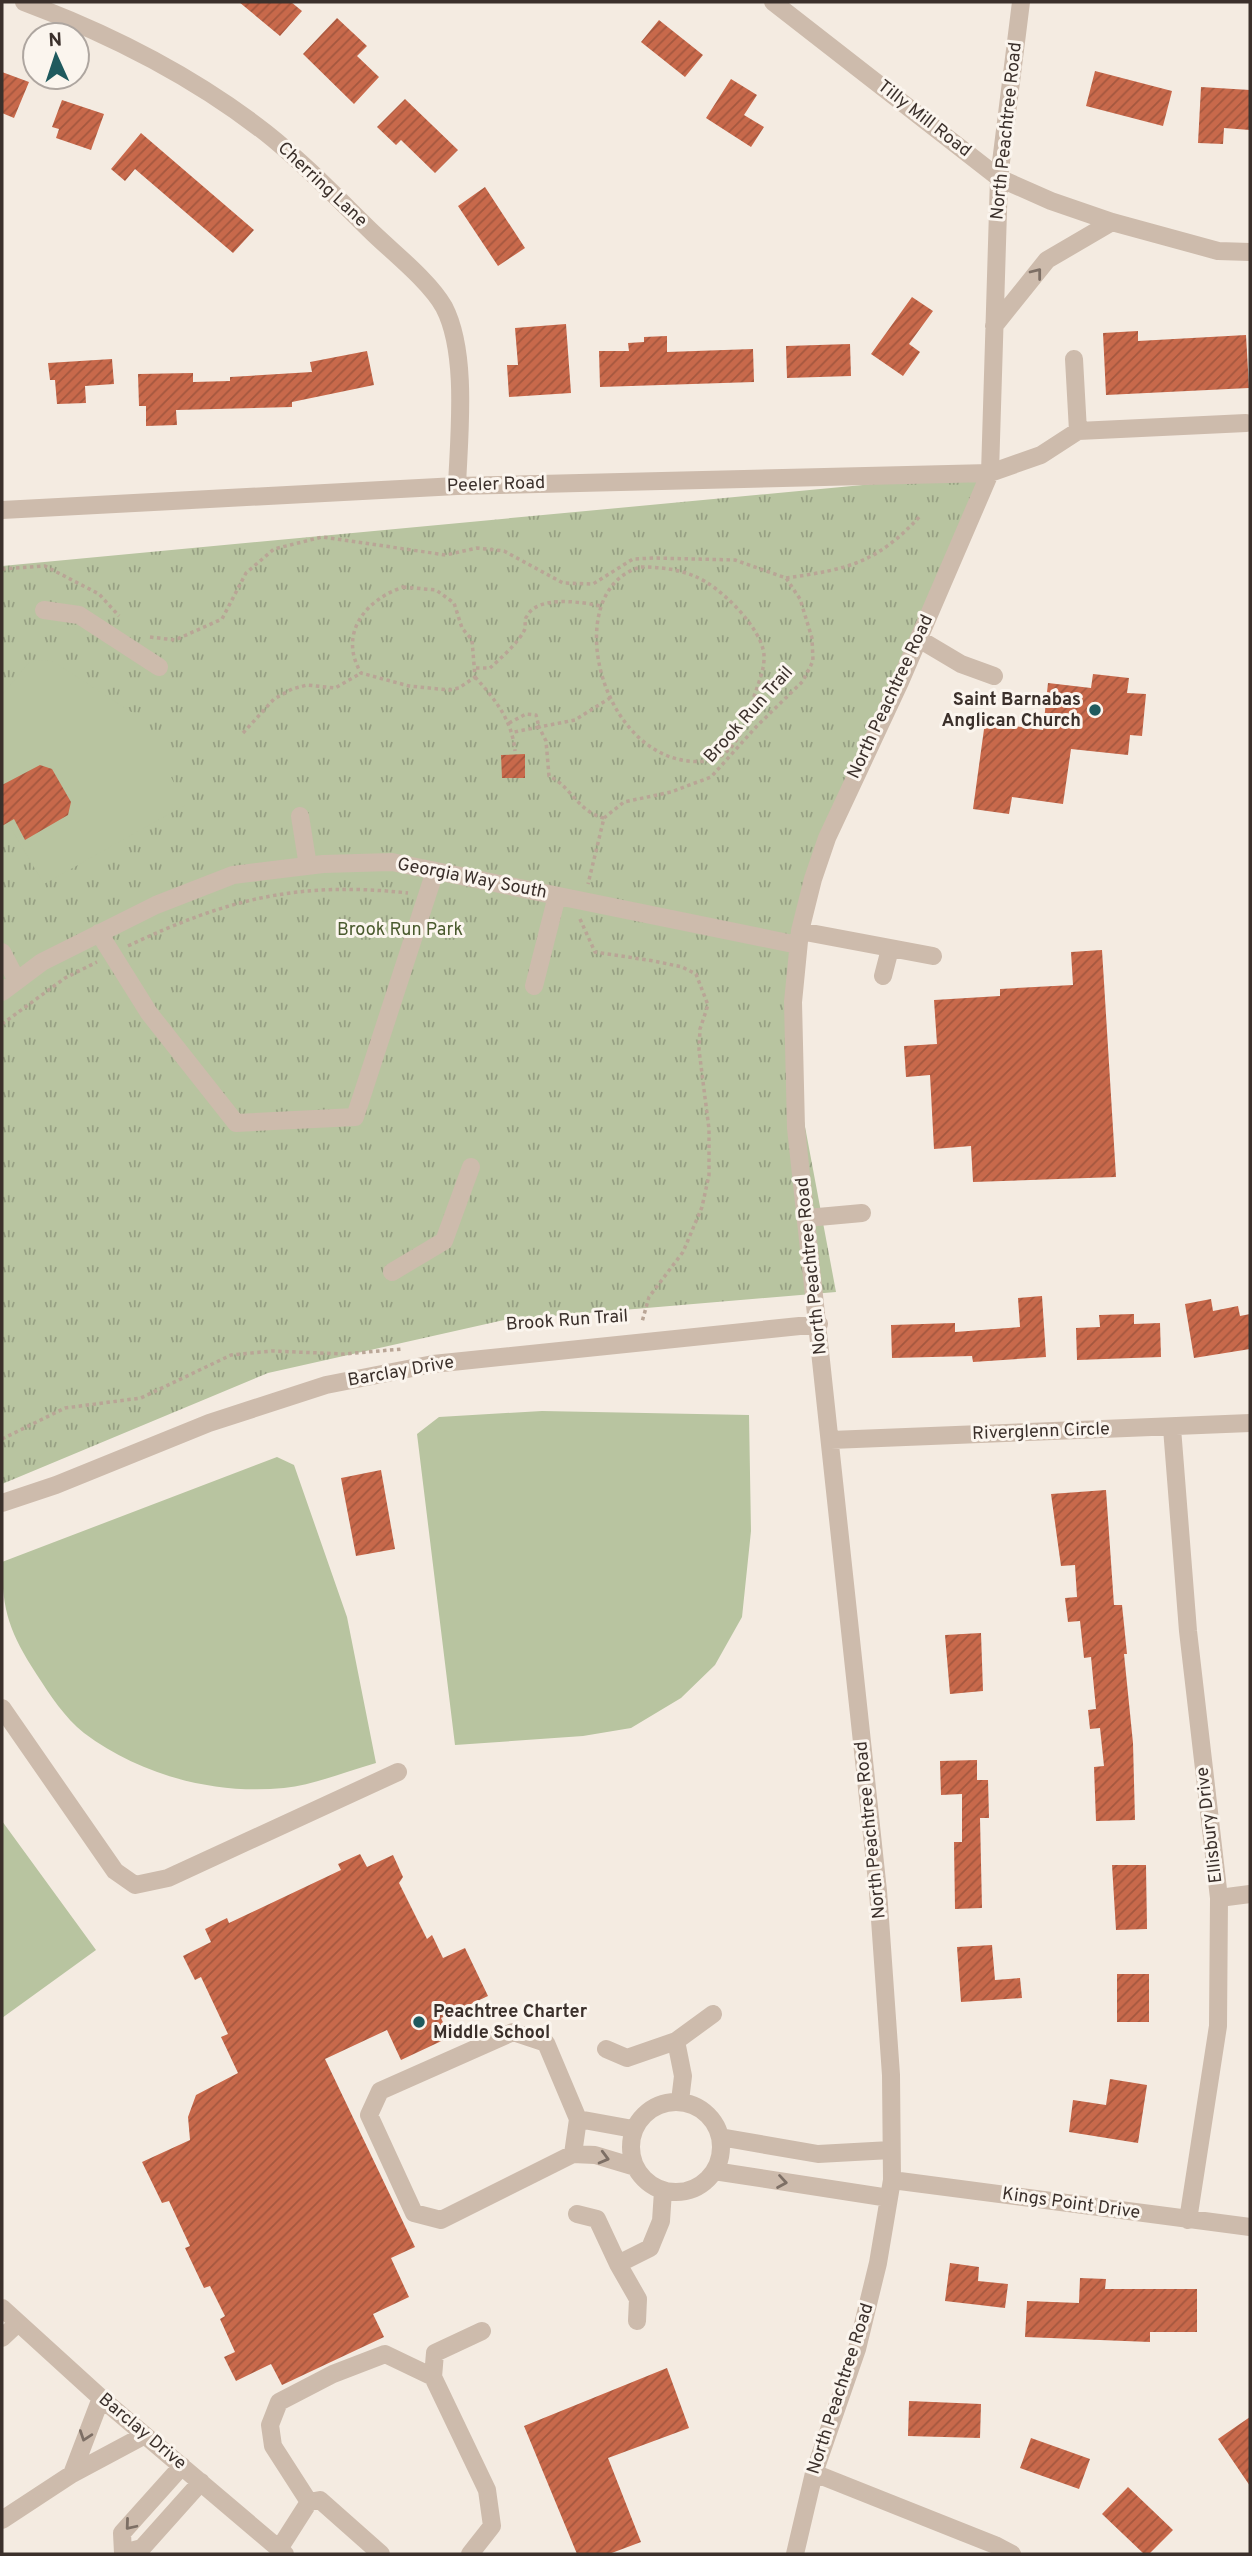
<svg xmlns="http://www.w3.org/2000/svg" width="1252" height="2556" viewBox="0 0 1252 2556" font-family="Overpass,sans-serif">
	<defs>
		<pattern id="grass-tufts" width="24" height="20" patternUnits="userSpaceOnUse" patternTransform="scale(1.75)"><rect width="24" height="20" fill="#b8c4a0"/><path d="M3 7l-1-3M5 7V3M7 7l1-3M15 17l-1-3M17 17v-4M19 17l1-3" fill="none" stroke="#97a083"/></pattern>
		<pattern id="building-hatch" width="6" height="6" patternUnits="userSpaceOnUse" patternTransform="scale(1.75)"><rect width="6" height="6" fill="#c8694b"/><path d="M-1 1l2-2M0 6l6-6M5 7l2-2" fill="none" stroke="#a4573f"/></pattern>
	</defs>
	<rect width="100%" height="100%" fill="#f4ebe1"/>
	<path fill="url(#grass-tufts)" d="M990,473l-125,276 -67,196 -10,91 48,256 -332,28 -236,53 -266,111v-918z"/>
	<path fill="#b8c4a0" d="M51,660l91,59 43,86 -141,79 -35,-59 -7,4v-134l28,-34z
		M542,1411l207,4 2,116 -9,86 -27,48 -34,33 -50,30 -48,8 -128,9 -38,-311 22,-17z
		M277,1457l17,8 53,152 29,146c-29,8 -62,22 -92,25 -70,7 -144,-13 -200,-55 -19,-15 -34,-38 -47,-58 -27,-42 -35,-63 -35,-113z
		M2,1821l94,129 -94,68z"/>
	<path fill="url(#building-hatch)" d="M239,2h52l11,9 -22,25z
		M337,18l30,28 -10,10 22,21 -25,27 -51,-50z
		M659,20l44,35 -18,22 -44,-35z
		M1095,71l77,20 -9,35 -77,-20z
		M2,72l27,10 -15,36 -12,-5z
		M731,79l26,16 -13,20 20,12 -13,20 -45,-29z
		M1201,87l49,3v40l-26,-2 -1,16 -25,-1z
		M405,99l53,51 -23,23 -34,-33 -5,5 -19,-18z
		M62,100l42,14 -13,36 -35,-12 3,-9 -7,-2z
		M141,133l113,97 -21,23 -98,-84 -10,12 -14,-12z
		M485,187l40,61 -27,18 -40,-60z
		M912,297l21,14 -24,33 11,8 -17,24 -32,-22z
		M566,324l5,69 -62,4 -2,-32h11l-3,-37z
		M1138,331v10l108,-6 3,53 -143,7 -3,-62z
		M667,336v16l86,-3 1,33 -154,5 -1,-36h30l-1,-8 16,-1v-5z
		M850,344l1,32 -64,2 -1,-32z
		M367,351l7,34 -82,17v5l-116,3 1,15 -31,1v-20h-7l-1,-32 55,-1v9l37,-1v-4l82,-5 -2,-10z
		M112,359l2,25 -29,2 1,17 -29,1 -2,-24h-5l-2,-17z
		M1093,674l36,4 -2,15 19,1 -4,42 -12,-1 -2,20 -57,-6 -8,55 -51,-7 -3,17 -36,-5 12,-87 58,8 5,-47 43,5z
		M525,754v24h-23l-1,-23z
		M40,765l12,4 19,33 -3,13 -43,25 -11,-21 -12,7v-41z
		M1102,950l14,227 -143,5 -2,-36 -37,3 -4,-74 -24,2 -2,-31 33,-2 -3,-44 66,-4v-7l73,-4 -2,-33z
		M1042,1296l4,61 -73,5 -1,-6 -80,2 -1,-33 64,-2v9l65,-5 -2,-29z
		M1211,1299l2,12 25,-5 2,10 10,-2v35l-56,9 -9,-54z
		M1134,1314v10l26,-1 1,34 -84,3 -1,-32 24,-1 -1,-12z
		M381,1470l14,79 -39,7 -15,-78z
		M1106,1490l8,115h8l5,49h-3l9,89 2,77 -39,1 -2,-54 10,-1 -4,-38 -10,1 -2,-19 8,-1 -5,-52 -7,1 -4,-37 -12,1 -3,-24 12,-1 -2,-32 -14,1 -10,-72z
		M981,1633l2,58 -33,3 -5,-59z
		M977,1760v20h11l1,38h-9l2,90 -27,1 -1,-67h8v-48l-21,1 -1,-34z
		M360,1854l7,13 26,-12 10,22 -4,6 28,56 5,-4 11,23 22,-10 23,48 -47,22 9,19 -49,23 -14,-30 -62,29 90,188 -24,11 18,39 -36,17 11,23 -102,48 -11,-21 -35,17 -12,-24 11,-5 -15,-33 5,-3 -15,-30 -6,2 -19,-40 5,-2 -21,-45 -7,2 -20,-41 48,-22 -2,-23 8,-22 42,-22 -17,-36 7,-3 -27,-57 -6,3 -12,-24 28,-14 -6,-13 22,-11 2,5 112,-53 -3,-6z
		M1112,1865h34l1,64 -31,1z
		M992,1945l3,35 25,-2 2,20 -61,4 -4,-55z
		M1117,1974h32v48h-32z
		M1110,2079l37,6 -9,58 -69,-11 4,-32 33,5z
		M950,2263l29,4 -1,14 30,3 -3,24 -60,-7z
		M1080,2278l26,1 -1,10h92v43h-47v10l-125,-5 2,-36 52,2z
		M667,2368l22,60 -81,30 33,84 -32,12h-32l-53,-128z
		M909,2401l72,3 -1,34 -72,-2z
		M1250,2417v69l-32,-47z
		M1031,2438l59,21 -11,30 -59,-21z
		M1128,2487l45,43 -24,24h-5l-42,-40z"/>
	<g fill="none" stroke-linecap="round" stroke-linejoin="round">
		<path stroke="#b9a596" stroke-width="3.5" stroke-dasharray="3.5 3.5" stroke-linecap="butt" d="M641,567c18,0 37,2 53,9 25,9 68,52 70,79 1,16 -8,33 -12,48 -8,24 -14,44 -37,57 -112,21 -161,-170 -74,-193z
			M2,569l43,-3 54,28 20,22
			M786,578c63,-9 91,-15 135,-63
			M403,587l33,3 18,13 8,25 10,12 3,37 -16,11 -10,2 -40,-4 -48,-13c-23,-39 4,-73 42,-86z
			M150,637l25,3 47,-21 24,-46 28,-24 48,-12 124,18 31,-7 27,3 59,32 30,1 40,-25 22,-1 80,2 51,18 14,21 12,39 1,23 -10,20 -47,46 -45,50 -40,15 -47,10 -20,16 -16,66
			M476,668h14c11,-10 27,-24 34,-37 3,-6 -1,-10 3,-15 11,-21 55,-14 74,-10
			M475,677c20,22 37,43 40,74
			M509,723l17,-9 10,1 3,12 -25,5
			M243,733l31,-34 18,-10 15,-4 28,3 26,-15
			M604,818c-26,-6 -33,-32 -55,-42l-3,-35 -7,-14 36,-7 35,-22
			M580,919l15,33 59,9 28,6 14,7 12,31 -8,24 -1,21 10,79v46l-7,32 -19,45 -34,45 -7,25
			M128,946c99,-47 170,-65 280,-53
			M2,1024l63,-46 32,-16
			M2,1439l63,-31 76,-10 90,-43 41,-4 72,3 58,-5"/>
		<path stroke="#cdbbac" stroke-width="18" d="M24,2c86,32 169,74 242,131 38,30 73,67 108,101 21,20 56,48 70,73 24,46 15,128 13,179
			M773,2l226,176 52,23 61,21 106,29 32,1
			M994,326l53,-66 65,-38
			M1074,359l4,72
			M2,510l455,-24 533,-13 51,-18 37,-24 168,-8
			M44,610l35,5 80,52
			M919,639l42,25 33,12
			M300,816l8,50
			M800,931l133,25
			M99,933l50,80 87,110 119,-6 80,-246
			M2,952l15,29
			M883,976l7,-27
			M534,986l23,-90
			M2,992l40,-30 114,-57 77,-30 90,-11 69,-2 406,83
			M807,1218l55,-5
			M392,1272l52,-31 27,-74
			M1172,1428l16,203 31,267 -1,128 -30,194
			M831,1440l419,-17
			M2,1503l54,-18 153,-62 117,-38 107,-21 386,-40
			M2,1708l113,163 20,14 33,-7 230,-106
			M1219,1898l31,-4
			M676,2041l37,-27
			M606,2049l21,9 49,-17 7,35 -3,25
			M631 2147a45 45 0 1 1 90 0a45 45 0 1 1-90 0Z
			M578,2119l55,10
			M720,2137l98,17 73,-4
			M573,2154l5,-35 -32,-76 -33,-11 -133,59 -11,24 45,98 27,7 132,-66 22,1 40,12
			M714,2171l175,27
			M892,2180l358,47
			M577,2214l20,5 21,45 32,-16 11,-27 2,-30
			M618,2264l20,35 -1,22
			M2,2308l99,90 184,156
			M2,2338l16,-15
			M182,2466l-60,67 1,20 19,-5 59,-66
			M814,2473l181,72 17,9
			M72,2474l29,-76
			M309,2502l-36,-56 -3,-21 9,-23 54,-28 52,-20 48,23
			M2,2520l70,-46 73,-39
			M279,2549l30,-47 11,-2 61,54
			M470,2554l22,-28 -5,-36 -54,-113 2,-24 47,-22
			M795,2554l19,-81 43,-124 21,-86 14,-83 -1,-105 -13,-184 -82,-763 -3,-126 7,-71 13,-52 14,-41 73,-156 90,-209 9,-295 22,-176"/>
	</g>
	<defs><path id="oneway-chevron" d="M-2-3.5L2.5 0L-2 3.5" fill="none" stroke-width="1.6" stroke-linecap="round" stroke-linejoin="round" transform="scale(1.75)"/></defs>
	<g stroke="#7d6f65">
		<use href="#oneway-chevron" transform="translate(1037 273) rotate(-52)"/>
		<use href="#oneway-chevron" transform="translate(604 2158) rotate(15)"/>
		<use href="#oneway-chevron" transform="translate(782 2182) rotate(9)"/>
		<use href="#oneway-chevron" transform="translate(85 2436) rotate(109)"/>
		<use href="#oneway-chevron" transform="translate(130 2525) rotate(130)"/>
	</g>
	<g fill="#1f5a5e" stroke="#fbf5ee" stroke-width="2.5">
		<circle cx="1095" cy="710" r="7"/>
		<circle cx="419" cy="2022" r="7"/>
	</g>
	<g text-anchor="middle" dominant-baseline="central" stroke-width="6" stroke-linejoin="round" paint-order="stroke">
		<g font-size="18" fill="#3b302b" stroke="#fbf5ee">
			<text transform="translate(924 119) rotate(38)">Tilly Mill Road</text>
			<text transform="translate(1007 131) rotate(-84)">North Peachtree Road</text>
			<text transform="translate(322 185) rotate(43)">Cherring Lane</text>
			<text transform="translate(496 485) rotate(-2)">Peeler Road</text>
			<text transform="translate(891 697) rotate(-65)">North Peachtree Road</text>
			<text transform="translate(749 715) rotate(-48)">Brook Run Trail</text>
			<text transform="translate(472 879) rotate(11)">Georgia Way South</text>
			<text transform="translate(812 1266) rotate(-96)">North Peachtree Road</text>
			<text transform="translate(567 1321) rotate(-4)">Brook Run Trail</text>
			<text transform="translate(401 1372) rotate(-10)">Barclay Drive</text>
			<text transform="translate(1041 1432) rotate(-2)">Riverglenn Circle</text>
			<text transform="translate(1210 1825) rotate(-97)">Ellisbury Drive</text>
			<text transform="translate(871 1830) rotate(-96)">North Peachtree Road</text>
			<text transform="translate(1071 2204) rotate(8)">Kings Point Drive</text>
			<text transform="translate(841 2389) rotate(-72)">North Peachtree Road</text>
			<text transform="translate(142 2432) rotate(40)">Barclay Drive</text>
		</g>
		<g font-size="18" font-weight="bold" fill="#3b302b" stroke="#fbf5ee" text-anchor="end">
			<text x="1081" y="700">Saint Barnabas<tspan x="1081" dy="21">Anglican Church</tspan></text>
			<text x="433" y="2012" text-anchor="start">Peachtree Charter<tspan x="433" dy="21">Middle School</tspan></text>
		</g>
		<g font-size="18" fill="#4a5a2e" stroke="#fbf5ee">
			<text x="400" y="930">Brook Run Park</text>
		</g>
	</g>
	<rect width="1252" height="2556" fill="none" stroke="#3b302b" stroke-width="7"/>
	<g transform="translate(56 56) rotate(357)"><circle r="33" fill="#fbf5ee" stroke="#aea6a0" stroke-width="2"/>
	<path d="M0-5L12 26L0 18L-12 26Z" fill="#1f5a5e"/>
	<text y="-10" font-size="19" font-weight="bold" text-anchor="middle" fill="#3b302b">N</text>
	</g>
</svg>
